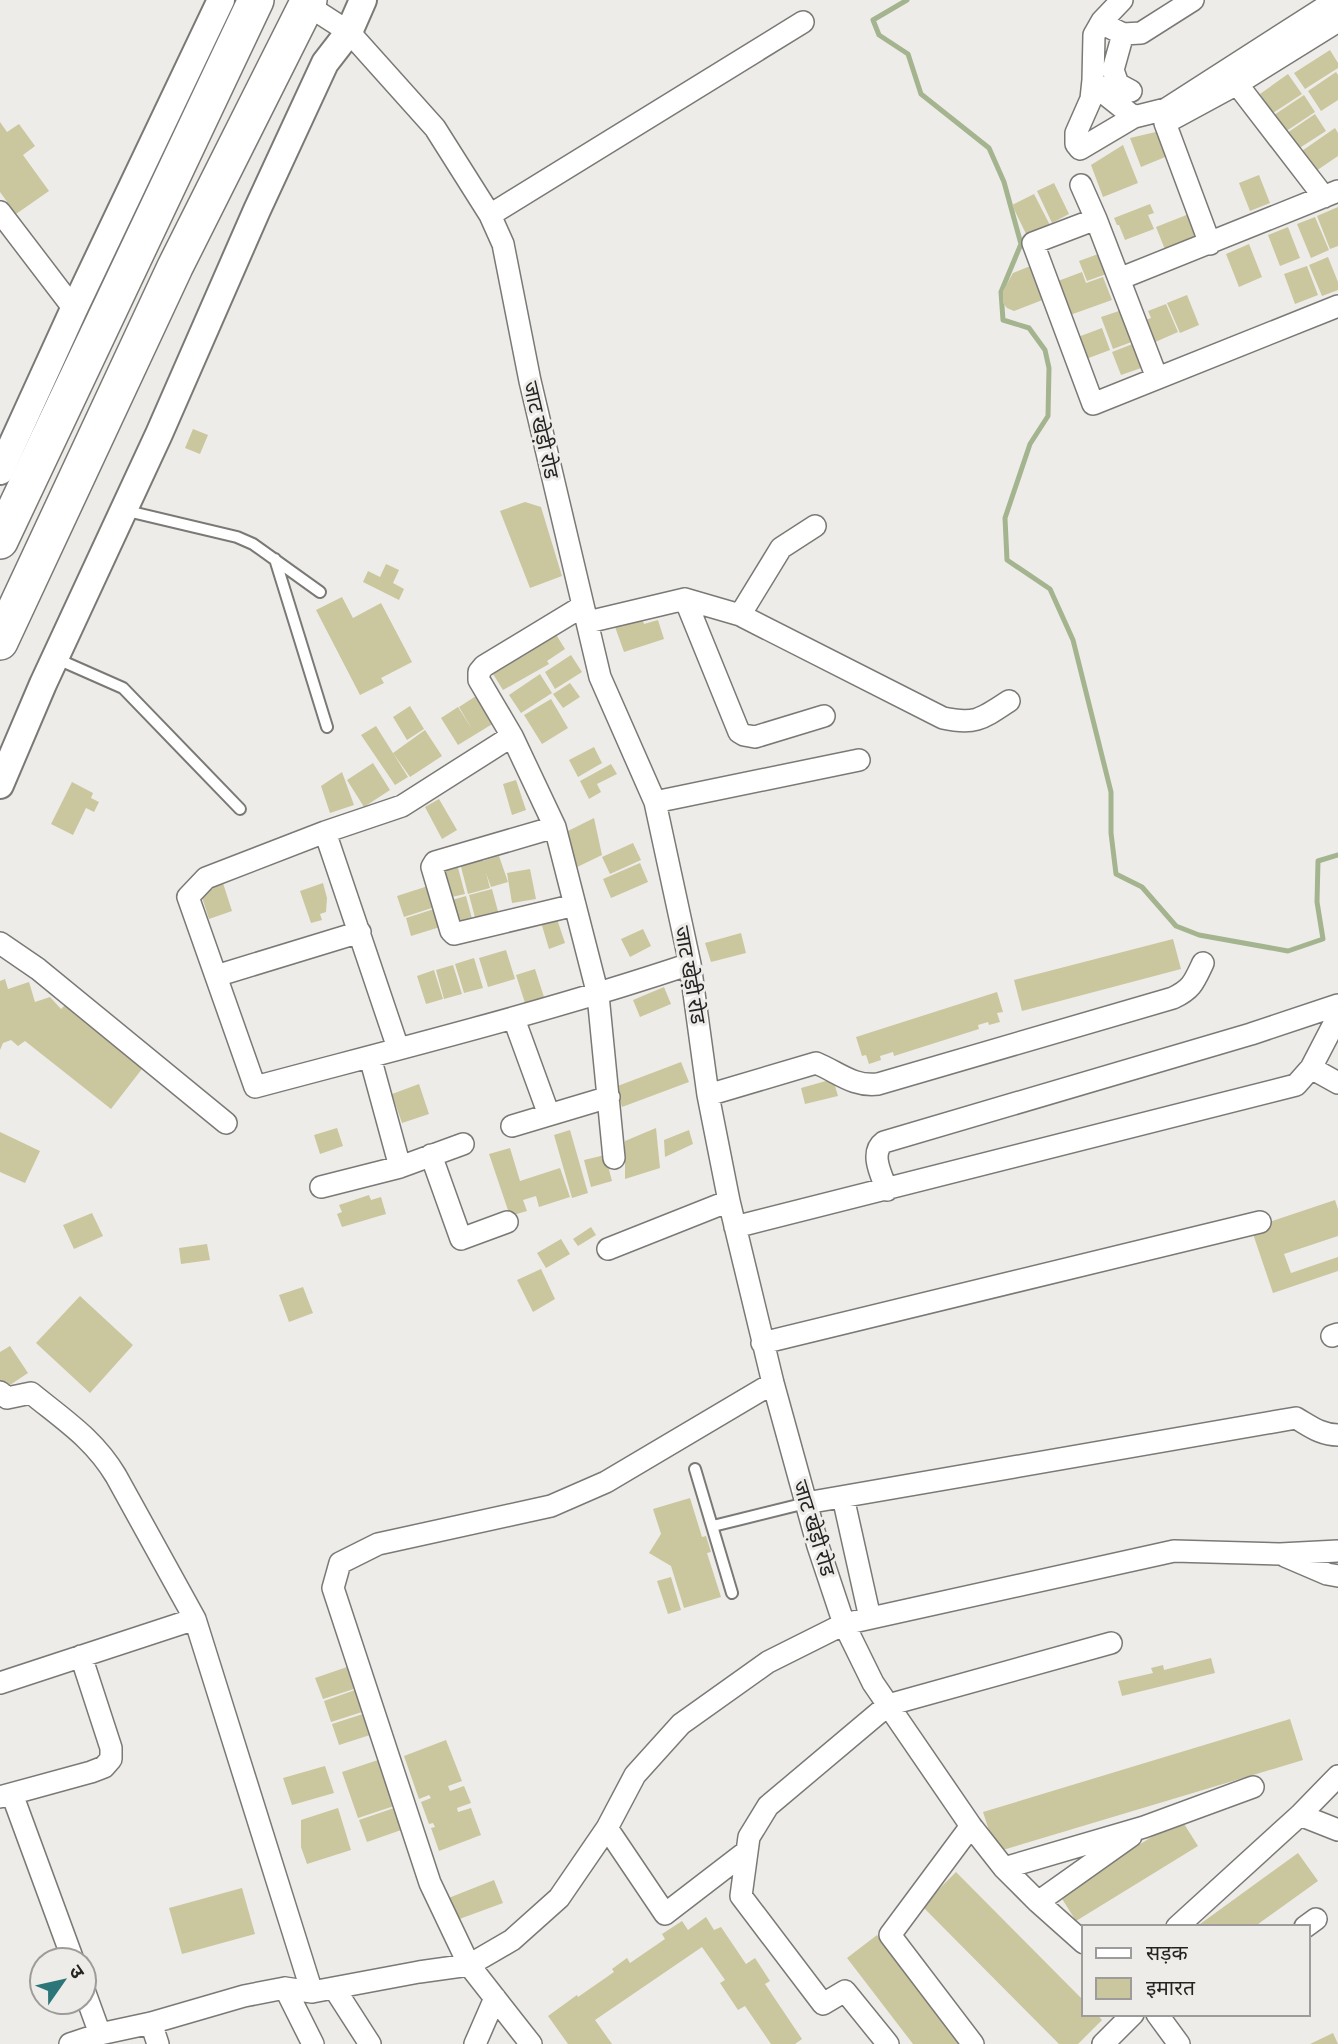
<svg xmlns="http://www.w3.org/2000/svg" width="1338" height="2044" viewBox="0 0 1338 2044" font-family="'Source Sans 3','Noto Sans Devanagari',sans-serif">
	<rect width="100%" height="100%" fill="#eeece9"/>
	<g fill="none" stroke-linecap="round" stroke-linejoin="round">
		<path stroke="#a4b48f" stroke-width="5" d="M907,0l-34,20 6,15 29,19 13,40 68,54 15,34 17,62 -20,48 2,28 26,8 16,22 4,18 -1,48 -18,28 -25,74 2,42 43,29 23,51 38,152v41l5,41 26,13 34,39 23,9 89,16 35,-12 -6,-37 1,-41 20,-6"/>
	</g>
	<path fill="#cac69d" d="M1330,50l8,13v5l-33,21 -11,-16z
		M1336,72l2,3v25l-17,11 -13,-20z
		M1288,74l14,20 -29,19 -13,-19z
		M1304,95l11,17 -30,20 -11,-17z
		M1315,114l11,17 -28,18 -11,-16z
		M0,122l7,10 12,-8 16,22 -12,9 26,36 -33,23 -16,-22z
		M1335,128l3,5v23l-25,17 -14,-20z
		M1160,131l10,24 -29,12 -11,-29z
		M1123,145l15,38 -35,14 -12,-32z
		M1259,175l11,28 -20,8 -11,-28z
		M1054,183l15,31 -17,9 -15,-32z
		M1034,194l18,35 -23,11 -17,-35z
		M1150,204l4,9 -6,2 6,14 -29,11 -6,-15h-2l-3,-7z
		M1338,207v39l-8,3 -13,-33z
		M1194,212l12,30 -38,15 -12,-30z
		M1315,217l14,33 -18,8 -14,-34z
		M1288,227l12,31 -20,8 -12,-31z
		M1249,244l13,33 -23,10 -13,-33z
		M1101,253l8,20 -22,8 -8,-20z
		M1328,257l10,25v8l-16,6 -13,-31z
		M1033,265l12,34 -31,12 -7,-3 -4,-5v-12l10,-18z
		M1307,266l11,29 -23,9 -11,-30z
		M1082,272l4,11 17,-6 9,23 -42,15 -12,-34z
		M1187,295l12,30 -19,8 -13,-30z
		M1166,304l12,28 -25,11 -10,-22 8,-3 -3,-7z
		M1122,310l12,31 -21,8 -12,-32z
		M1102,328l8,22 -24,9 -8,-22z
		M1135,343l9,24 -23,8 -9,-23z
		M193,429l15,6 -8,19 -15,-6z
		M525,502l16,5 21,69 -32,12 -30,-77z
		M386,564l13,6 -6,13 11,6 -5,11 -36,-18 5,-11 12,6z
		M342,597l11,21 28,-15 31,59 -31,16 3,5 -24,12 -44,-85z
		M641,615l3,9 14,-4 6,19 -40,13 -10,-28z
		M552,628l13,21 -18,12 2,3 -46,26 -10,-16 37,-22 -5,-8z
		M571,655l11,17 -27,17 -10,-17z
		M540,674l12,19 -31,20 -12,-18z
		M570,683l10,14 -17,11 -10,-14z
		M476,696l18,27 -36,22 -17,-27 17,-11 14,22 -13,-22z
		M551,699l17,29 -26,16 -18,-29z
		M410,706l14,23 -17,11 -14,-23z
		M376,726l32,51 -13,8 -34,-50z
		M425,730l17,26 -32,21 -17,-24z
		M594,747l8,16 -24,14 -9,-17z
		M373,763l17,27 -26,17 -17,-27z
		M611,764l6,10 -20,10 4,8 -12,7 -9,-18z
		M342,772l12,33 -24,8 -9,-27z
		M516,780l10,30 -14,5 -9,-31z
		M72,782l21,11 -2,5 8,4 -5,10 -8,-4 -13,27 -22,-11z
		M439,799l18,31 -15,9 -17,-32z
		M594,818l8,37 -31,15 -11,-35z
		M633,843l8,17 -31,14 -8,-17z
		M499,856l9,26 -17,5 -5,-14 4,15 -22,6 -8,-31 22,-5 1,3z
		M640,863l8,19 -37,16 -8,-19z
		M457,864l8,30 -22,5 -8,-29z
		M530,869l6,30 -24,4 -5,-30z
		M222,880l10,31 -23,8 -10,-31z
		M323,883l4,15 -1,14 -6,2 2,6 -11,3 -11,-32z
		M428,886l7,21 -31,10 -7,-21z
		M492,889l8,30 -23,6 -8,-30z
		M466,896l8,30 -21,6 -8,-30z
		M434,909l6,18 -29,9 -5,-18z
		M555,913l10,30 -16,6 -9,-30z
		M643,929l8,17 -21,11 -9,-18z
		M741,933l5,20 -35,9 -6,-19z
		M1173,939l8,30 -159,42 -8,-31z
		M506,950l9,29 -27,8 -9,-29z
		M474,958l9,30 -19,5 -9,-29z
		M453,965l9,29 -18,5 -8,-29z
		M535,969l9,28 -19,6 -9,-28z
		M434,970l9,29 -17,5 -9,-28z
		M5,979l3,10 21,-7 6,20 15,-5 11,12 5,-5 79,61 -34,44 -86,-68 -7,5 -7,-6 -8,3 -3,7v-69z
		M664,987l7,17 -31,13 -7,-17z
		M997,992l6,20 -6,1 3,9 -11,3 -1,-3 -10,3 1,4 -85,27 -1,-4 -13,4 1,4 -12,4 -3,-9 -4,1 -6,-19z
		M681,1062l8,20 -67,25 -7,-20z
		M833,1079l5,17 -33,8 -4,-16z
		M419,1084l10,30 -27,9 -10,-29z
		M337,1128l6,18 -23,8 -6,-19z
		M656,1128l4,40 -35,11v-38z
		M570,1130l18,63 -16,5 -18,-63z
		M689,1130l4,14 -28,13 -1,-17z
		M0,1132l40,19 -15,32 -25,-11z
		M510,1148l10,33 40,-13 10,29 -31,10 -3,-11 -13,4 4,11 -17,5 -21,-62z
		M605,1155l7,26 -21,6 -7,-27z
		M369,1195l2,5 10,-3 5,17 -44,13 -5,-13 5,-2 -3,-7z
		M1335,1200l3,9v27l-54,18 7,19 47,-16v14l-65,22 -22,-65z
		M92,1213l11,23 -29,13 -11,-24z
		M591,1227l5,8 -18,11 -5,-7z
		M561,1239l9,15 -24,14 -9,-15z
		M207,1244l3,16 -29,4 -2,-16z
		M541,1269l14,30 -22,13 -16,-32z
		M303,1287l10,26 -24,9 -10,-27z
		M80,1296l53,49 -43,48 -54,-50z
		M10,1346l18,27 -24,16 -4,-6v-31z
		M690,1498l12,39 4,-1 5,16 -4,1 14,44 -37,11 -13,-42 -22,-13 12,-19 -8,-25z
		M671,1577l10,33 -13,4 -11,-33z
		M1211,1658l4,15 -93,23 -4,-15 35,-8 -2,-5 12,-3 1,5z
		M347,1667l7,22 -31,10 -8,-21z
		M355,1690l7,22 -31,10 -7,-21z
		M363,1714l7,21 -31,10 -7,-21z
		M1290,1719l13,41 -307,92 -13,-40z
		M446,1740l16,41 -14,5 2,5 14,-5 7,17 -14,5 1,4 13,-4 10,27 -42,16 -8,-23 4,-1 -2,-4 -4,1 -8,-22 10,-4 -2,-3 -10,4 -15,-43z
		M381,1759l16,46 -39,13 -16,-46z
		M325,1766l9,27 -42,12 -9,-27z
		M397,1807l7,22 -37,13 -8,-22z
		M338,1808l13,42 -44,14 -6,-17v-27z
		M1181,1819l17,27 -122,75 -17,-27z
		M1298,1853l20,28 -64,46h-58z
		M956,1872l128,129v13h13l5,6 -24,24h-19l-137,-138z
		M494,1880l9,23 -49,18 -8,-22z
		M242,1888l13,46 -73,20 -13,-46z
		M706,1917l8,13 7,-3 25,37 9,-6 15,23 -5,3 37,55 -7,5h-24l-26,-38 -7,4 -18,-27 5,-3 -23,-33 -107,73 17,24h-44l-20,-28 29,-21 1,2 36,-25 -2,-3 15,-11 3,5 35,-24 -3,-5 20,-13 6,9z
		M877,1935l83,109h-47l-66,-86z
		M1333,2033l5,11h-28z"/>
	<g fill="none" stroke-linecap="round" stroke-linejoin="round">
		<defs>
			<path id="service" d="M123,510l114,27 16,7 67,48
				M275,559l52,168
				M55,658l68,30 117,121
				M695,1469l37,124
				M713,1526l93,-23"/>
			<path id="minor" d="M1122,0l-20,21 -8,14 -1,45 -2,19 -15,34v11l4,5 54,-32 32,-8 170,-109
				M307,5l42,27 86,96 55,87 13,29 27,137 70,296 55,125 35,162 18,131 21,106 44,182 45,163 26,78 29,59 98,143 33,42 34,34 46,41
				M1101,23l22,11 18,-1 52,-33
				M1123,34l-10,36 5,14 13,7
				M1093,80l12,14 29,23
				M1237,84l87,113
				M1081,185l15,34
				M0,212l74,97
				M490,215l313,-193
				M1210,244l-45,-121 72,-39 101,-63
				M1119,279l219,-88
				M1157,378l-61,-159 -63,24 60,161 245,-98
				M685,599l54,133 5,3 11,2 69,-21
				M583,606l-99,60 -5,6v8l33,56 43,91 43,168 16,163
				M740,615l41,-67 34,-22
				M588,622l97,-23 55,16 203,103c32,7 39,1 66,-17
				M512,736l-110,70 -77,26 -119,46 -18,19 67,190c146,-39 292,-75 435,-123
				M655,802l204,-42
				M555,827l-120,35 -3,5 19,64 3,3 121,-29
				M325,832l73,216
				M0,943l38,26 188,154
				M216,976l144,-44
				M514,1019l35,96
				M370,1057l30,110
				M1311,1068l27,15
				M708,1095l108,-32c22,9 37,24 62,21l295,-86c19,-9 21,-16 30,-35
				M512,1126l97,-29
				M431,1155l30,84 46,-17
				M321,1187l79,-20 63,-23
				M887,1190c-5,-14 -18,-37 -3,-48l367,-108 87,-29
				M735,1227l561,-142 15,-17 27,-52
				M608,1249l121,-48
				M1332,1336l6,-2
				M762,1343l498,-121
				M0,1392l7,6 24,-5c33,27 63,46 85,83l79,143
				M843,1497l27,121
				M806,1503l490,-85c14,8 25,17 42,17
				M1285,1556l42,18 11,2
				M0,1683l195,-64 117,373
				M12,1794l61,166
				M0,1797l91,-25 13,-5 7,-8v-11l-30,-92
				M1300,1815l38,15
				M971,1826l-81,109 83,109
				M607,1828l58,86 82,-63
				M1004,1868l140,-41 109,-40
				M1038,1902l93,-66
				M1177,1927l123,-112 38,-39
				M1305,1927l11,-8
				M285,1988l28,56
				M334,1988l36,56
				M84,1990l16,44
				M1157,2014l22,30
				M151,2023l7,21
				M70,2044l30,-10 51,-11 93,-27 41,-8 27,4 107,-20 50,-7 43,-25 47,-42 48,-70 28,-53 46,-51 87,-62 76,-38 330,-73 106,3 58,-3
				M475,2044l20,-46
				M531,2044l-62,-79 -39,-82 -97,-295 7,-25 38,-19 173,-38 55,-24 167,-99
				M888,2044l-43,-53 -22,13 -82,-108 8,-59 19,-31 120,-101 223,-62
				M1103,2044l30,-30"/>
			<path id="tertiary" d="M0,471l74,-162 147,-309
				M0,785l43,-101 116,-250 98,-224 68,-147 24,-31 14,-32"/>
			<path id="primary" d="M0,541l256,-541
				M0,642l175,-375 134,-267"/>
		</defs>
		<use href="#service" stroke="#7b7976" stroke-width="14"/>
		<use href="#minor" stroke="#7b7976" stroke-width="24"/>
		<use href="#tertiary" stroke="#7b7976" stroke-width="30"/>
		<use href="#primary" stroke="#7b7976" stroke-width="38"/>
		<use href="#service" stroke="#fff" stroke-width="10"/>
		<use href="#minor" stroke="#fff" stroke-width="21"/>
		<use href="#tertiary" stroke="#fff" stroke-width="26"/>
		<use href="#primary" stroke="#fff" stroke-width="35"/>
	</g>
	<g text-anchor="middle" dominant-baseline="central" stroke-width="6" stroke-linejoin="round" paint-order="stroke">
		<g font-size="21" fill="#252423" stroke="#eeece9">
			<text transform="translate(541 430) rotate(77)">जाट खेड़ी रोड</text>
			<text transform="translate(690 975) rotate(80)">जाट खेड़ी रोड</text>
			<text transform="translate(814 1528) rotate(73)">जाट खेड़ी रोड</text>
		</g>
	</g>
	<rect x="1082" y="1925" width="228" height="91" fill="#eeece9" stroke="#9e9c9a" stroke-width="2"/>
	<rect x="1096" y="1948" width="35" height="10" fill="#ffffff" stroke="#9e9c9a" stroke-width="2"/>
	<text x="1146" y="1960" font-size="21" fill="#252423">सड़क</text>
	<rect x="1096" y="1978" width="35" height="21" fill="#cac69d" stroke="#9e9c9a" stroke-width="2"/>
	<text x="1146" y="1995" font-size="21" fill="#252423">इमारत</text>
	<g transform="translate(63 1981) rotate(56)"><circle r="33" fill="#eeece9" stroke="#9e9c9a" stroke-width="2"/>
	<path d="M0-5L12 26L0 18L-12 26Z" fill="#2c767a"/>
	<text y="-10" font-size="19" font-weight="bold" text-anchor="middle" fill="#252423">उ</text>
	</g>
</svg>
